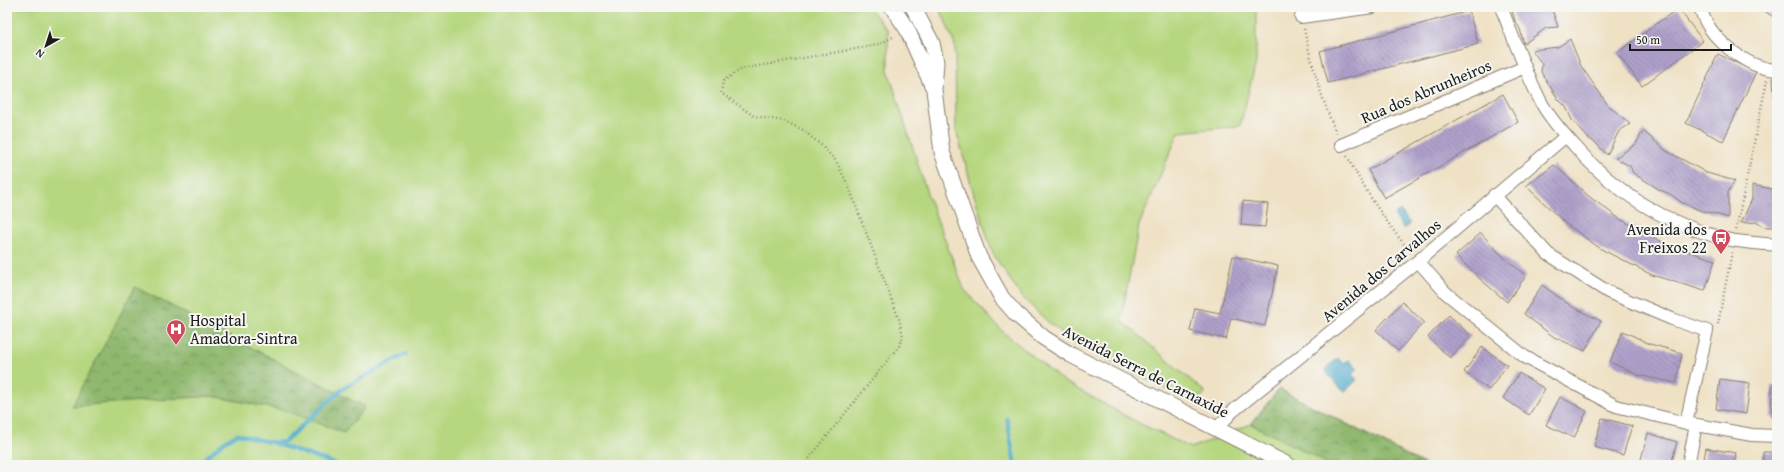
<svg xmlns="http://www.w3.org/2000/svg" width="1784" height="472" viewBox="0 0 1784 472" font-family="'Gentium Book Plus',serif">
	<defs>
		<pattern id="forest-crowns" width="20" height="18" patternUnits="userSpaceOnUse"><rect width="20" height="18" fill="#90b86e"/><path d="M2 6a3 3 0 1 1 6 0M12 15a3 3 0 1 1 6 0" fill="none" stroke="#75955a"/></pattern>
		<pattern id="building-back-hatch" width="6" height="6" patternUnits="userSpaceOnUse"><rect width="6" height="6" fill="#afa0cb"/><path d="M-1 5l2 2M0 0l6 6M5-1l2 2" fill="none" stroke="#8e82a4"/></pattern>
	</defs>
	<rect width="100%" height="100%" fill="#f6f6f2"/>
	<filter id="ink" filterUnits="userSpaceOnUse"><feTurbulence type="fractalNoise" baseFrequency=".025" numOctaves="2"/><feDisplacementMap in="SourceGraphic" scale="8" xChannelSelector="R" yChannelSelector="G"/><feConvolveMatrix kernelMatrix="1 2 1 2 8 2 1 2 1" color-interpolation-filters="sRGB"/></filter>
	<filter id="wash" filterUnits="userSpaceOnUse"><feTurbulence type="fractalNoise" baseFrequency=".012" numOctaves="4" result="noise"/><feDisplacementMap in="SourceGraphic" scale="16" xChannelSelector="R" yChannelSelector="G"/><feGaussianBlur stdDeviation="0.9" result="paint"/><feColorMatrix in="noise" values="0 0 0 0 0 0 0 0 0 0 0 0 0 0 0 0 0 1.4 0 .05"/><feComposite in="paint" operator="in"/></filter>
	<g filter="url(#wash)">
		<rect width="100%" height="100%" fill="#efe1c4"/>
		<path fill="#b6d77f" stroke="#697a4e" d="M7,7h862l19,24v39l40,126 36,93 39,43 60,49 70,39 58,28 60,-24 28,-35 147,76h-1419z
			M938,7h318v55l-16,64 -61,6 -40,93 -18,95 85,73 -14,9 -118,-60 -26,-20 -27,-26 -28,-42 -18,-56 -19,-68 -1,-85 -11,-27z"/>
		<path fill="url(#forest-crowns)" stroke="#566a45" d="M135,287l230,120 -21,26 -58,-22 -74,-15 -140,10z
			M1279,389l147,76h-95l-80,-41z"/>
		<path fill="#48a9c8" stroke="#326272" d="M1401,211l9,13 -7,5 -9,-14z
			M1338,358l6,6 5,-4 9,9 -6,5 5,6 -13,12 -20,-22z"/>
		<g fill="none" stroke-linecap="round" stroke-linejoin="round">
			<path stroke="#48a9c8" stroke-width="4" d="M1007,419l8,46
				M273,443l66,22
				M197,465l28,-24 13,-7 30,8h16l58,-53 64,-35"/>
		</g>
		<g id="blocks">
			<path fill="url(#building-back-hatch)" d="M1511,7h40l7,20 -12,1 -22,16 -4,-15 -5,-8z
				M1764,7h13v10l-5,-1 -9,-6z
				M1678,8l25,33 -61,45 -25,-33z
				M1469,11l9,33 -150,39 -8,-32z
				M1570,39l11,27 27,39 22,19 -11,7 -12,24 -11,-12 -8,-5 -16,-18 -6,-13 -8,-8 -17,-27 1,-8 -10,-14 26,-3z
				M1718,54l38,18 -33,69 -37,-18z
				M1773,78h4v53h-1z
				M1503,94l15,28 -134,76 -16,-28z
				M1643,131l22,19 42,23 28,8 -7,11v26l-15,-5 -9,-1 -23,-10 -11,-8 -10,-4 -27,-17 -3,-7 -15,-8 21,-14z
				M1554,165l37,33 29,21 46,25 49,16 -10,31 -53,-16 -51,-26 -35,-25 -40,-38z
				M1752,185l25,5v37h-13l-6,-5 -17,1 11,-24z
				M1243,201l25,3 -3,23 -24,-2z
				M1481,233l19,21 26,22 -19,26 -27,-23 -24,-24z
				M1233,256l45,10 -13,60 -34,-8 -5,21 -36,-8 5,-23 25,5z
				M1542,285l29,21 30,15 -16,30 -31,-14 -30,-23z
				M1402,302l22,20 -26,29 -22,-21z
				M1449,315l22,21 -21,22 -22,-21z
				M1623,331l27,13 32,9 -6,30 -38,-8 -28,-13z
				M1482,347l25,18 -18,25 -25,-18z
				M1519,373l26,16 -16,26 -26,-17z
				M1720,379l30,4 -4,31 -30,-5z
				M1772,386h5v31h-6z
				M1560,397l27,14 -13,27 -28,-13z
				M1602,418l30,8 -9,29 -29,-8z
				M1648,433l29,9 -6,23h-23l-8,-2z
				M1706,448l30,5 -2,12h-31z
				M1763,452h14v13h-14z"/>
		</g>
	</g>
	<g filter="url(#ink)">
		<use href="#blocks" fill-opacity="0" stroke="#867e70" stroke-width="1"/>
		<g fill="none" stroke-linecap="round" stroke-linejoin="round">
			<defs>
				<path id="minor" d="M1501,7c13,32 24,64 40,95 8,15 21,30 33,43 40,47 92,79 152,94 16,4 34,4 51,6
					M1700,7c8,31 46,61 77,63
					M1301,17l72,-10
					M1341,145l184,-78
					M1494,195l54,59 60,38 64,27 35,12 -21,92
					M1418,261l28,32 79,64 91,49 70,17 66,12 25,1
					M1217,428l16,-17 185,-150 148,-125
					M1688,465l8,-40"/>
				<path id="tertiary" d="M892,7l15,22 25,56
					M913,7l19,36 4,19 -2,28 8,62 37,105 23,41 14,16 28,24 27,17 217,110"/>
			</defs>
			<use href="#minor" stroke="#867e70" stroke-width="14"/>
			<use href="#tertiary" stroke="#867e70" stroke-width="17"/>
			<path stroke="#867e70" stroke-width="2.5" stroke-dasharray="1 3" stroke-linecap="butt" d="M1304,29c8,37 18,71 33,106
				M1347,156c18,35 39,66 64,97
				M1736,230l31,-150
				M1718,324l14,-72
				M804,465l95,-119 4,-10 -4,-17 -51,-134 -12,-24 -15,-16 -18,-15 -19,-9 -30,-5 -33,-23 2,-12 18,-12 136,-24 18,-9"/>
			<use href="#minor" stroke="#fff" stroke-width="12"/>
			<use href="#tertiary" stroke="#fff" stroke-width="15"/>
		</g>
	</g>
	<defs>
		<symbol id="bus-pin" viewBox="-11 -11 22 30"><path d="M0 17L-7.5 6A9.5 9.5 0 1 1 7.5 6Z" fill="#d1495b" stroke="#f6f6f2"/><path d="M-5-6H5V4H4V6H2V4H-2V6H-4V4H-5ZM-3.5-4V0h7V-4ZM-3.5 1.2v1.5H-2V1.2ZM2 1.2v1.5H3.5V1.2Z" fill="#fff"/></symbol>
		<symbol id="hospital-pin" viewBox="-11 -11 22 30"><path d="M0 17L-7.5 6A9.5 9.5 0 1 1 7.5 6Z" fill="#d1495b" stroke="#f6f6f2"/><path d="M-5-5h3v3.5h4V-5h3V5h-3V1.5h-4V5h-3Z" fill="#fff"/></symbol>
	</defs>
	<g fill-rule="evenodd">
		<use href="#bus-pin" x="1710" y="227" width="22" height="30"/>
		<use href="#hospital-pin" x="165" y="318" width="22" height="30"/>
	</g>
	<g text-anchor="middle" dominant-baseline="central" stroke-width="4" stroke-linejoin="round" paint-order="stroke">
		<g font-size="16" fill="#1c1c1c" stroke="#f6f6f2">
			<text transform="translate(1426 91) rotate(-23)">Rua dos Abrunheiros</text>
			<text transform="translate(1381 270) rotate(-40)">Avenida dos Carvalhos</text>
			<text transform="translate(1146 371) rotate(27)">Avenida Serra de Carnaxide</text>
		</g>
		<g font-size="16" fill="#1c1c1c" stroke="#f6f6f2" text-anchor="end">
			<text x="1707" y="229">Avenida dos<tspan x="1707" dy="18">Freixos 22</tspan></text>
			<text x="190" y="320" text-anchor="start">Hospital<tspan x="190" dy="18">Amadora-Sintra</tspan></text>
		</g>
	</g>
	<rect width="1784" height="472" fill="none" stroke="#f6f6f2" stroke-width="24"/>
	<g transform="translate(46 46) rotate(219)" stroke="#f6f6f2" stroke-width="3" paint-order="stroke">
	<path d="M0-3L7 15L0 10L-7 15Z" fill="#1c1c1c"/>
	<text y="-6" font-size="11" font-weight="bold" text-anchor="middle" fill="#1c1c1c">N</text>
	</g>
	<path d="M1630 44v6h101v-6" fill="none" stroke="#1c1c1c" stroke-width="2"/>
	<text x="1636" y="44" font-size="12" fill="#1c1c1c" stroke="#f6f6f2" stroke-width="3" paint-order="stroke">50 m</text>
</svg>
